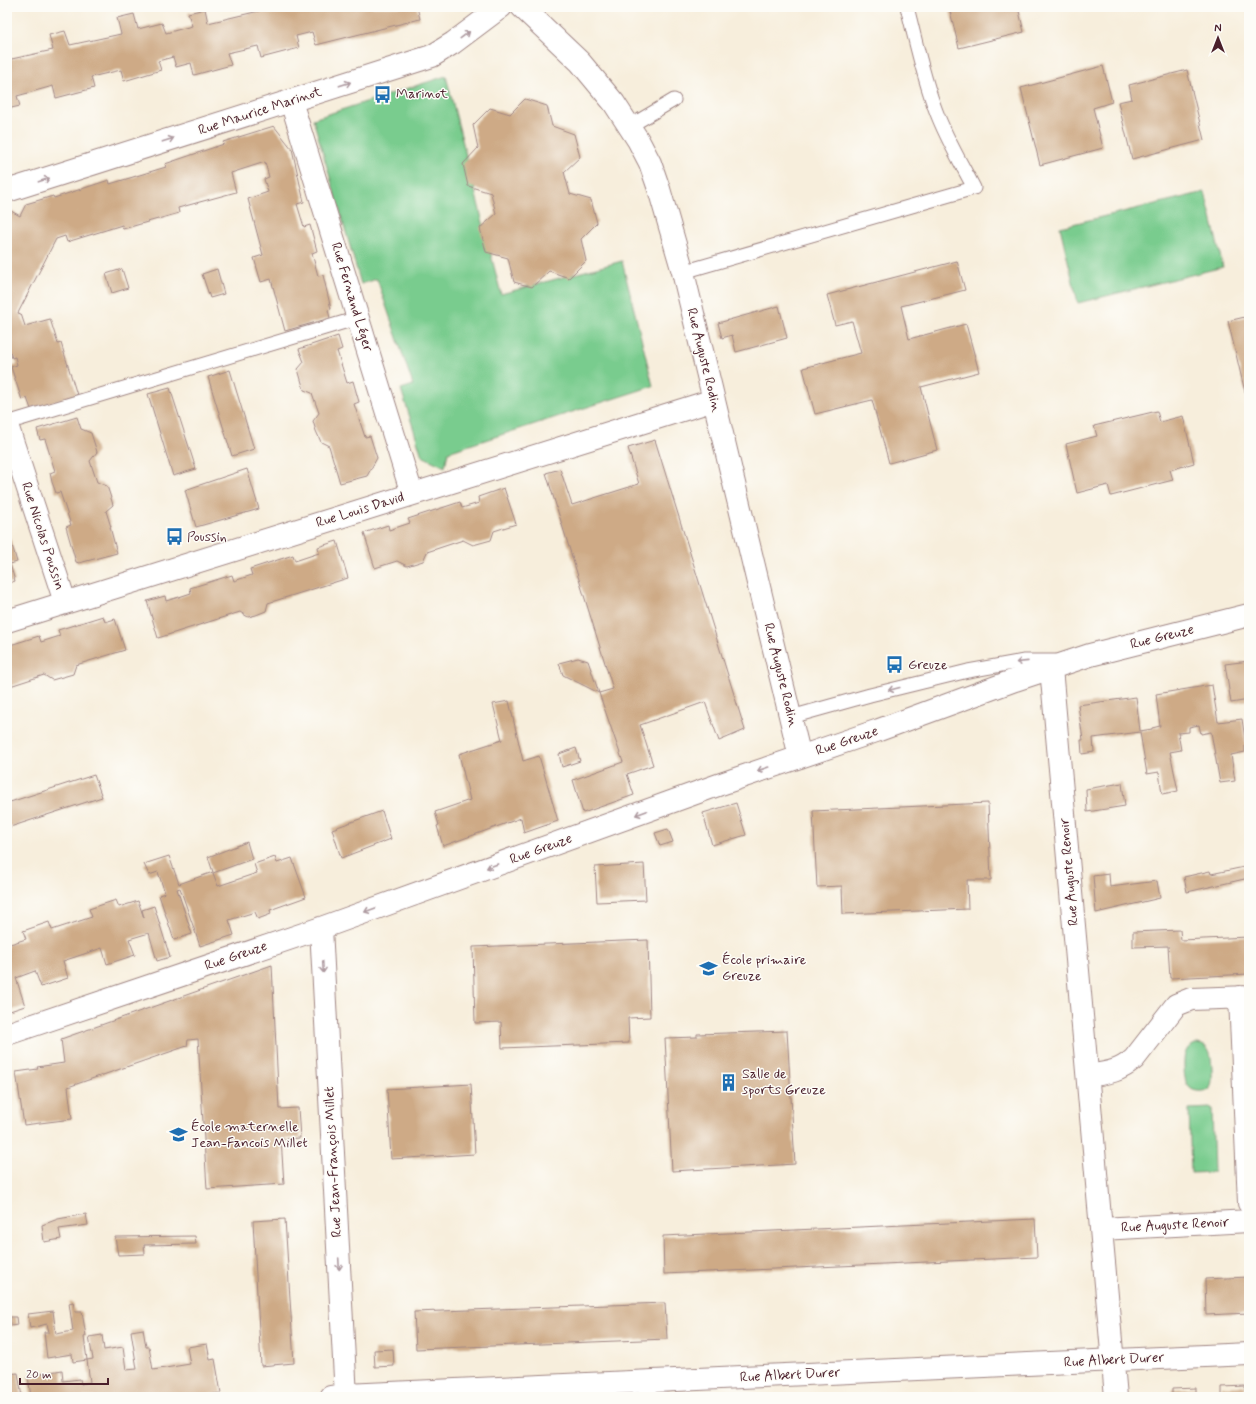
<svg xmlns="http://www.w3.org/2000/svg" width="1256" height="1404" viewBox="0 0 1256 1404" font-family="Mynerve,sans-serif">
	<rect width="100%" height="100%" fill="#fdfcf7"/>
	<filter id="ink" filterUnits="userSpaceOnUse"><feTurbulence type="fractalNoise" baseFrequency=".025" numOctaves="2"/><feDisplacementMap in="SourceGraphic" scale="8" xChannelSelector="R" yChannelSelector="G"/><feConvolveMatrix kernelMatrix="1 2 1 2 8 2 1 2 1" color-interpolation-filters="sRGB"/></filter>
	<filter id="wash" filterUnits="userSpaceOnUse"><feTurbulence type="fractalNoise" baseFrequency=".012" numOctaves="4" result="noise"/><feDisplacementMap in="SourceGraphic" scale="16" xChannelSelector="R" yChannelSelector="G"/><feGaussianBlur stdDeviation="0.9" result="paint"/><feColorMatrix in="noise" values="0 0 0 0 0 0 0 0 0 0 0 0 0 0 0 0 0 1.4 0 .05"/><feComposite in="paint" operator="in"/></filter>
	<g filter="url(#wash)">
		<rect width="100%" height="100%" fill="#f7eedc"/>
		<path fill="#79cc8e" stroke="#62765c" d="M446,76l55,218 121,-33 31,125 -205,66 -3,15 -23,-11 -21,-67 12,-4 -36,-106 -16,5 -48,-165z
			M1205,192l18,75 -145,36 -18,-76z
			M1195,1044c16,0 16,12 17,25 0,8 1,14 -3,21 -21,5 -25,-6 -25,-25 0,-5 0,-11 3,-15 1,-3 5,-4 8,-6z
			M1212,1108l2,64 -23,1 -2,-64z"/>
		<g id="blocks">
			<path fill="#ceaa86" d="M258,7h159l3,12 -104,26 -4,-13 -16,4 3,12 -38,10 -3,-12 -31,7 4,12 -37,10 -3,-12 -15,4 -3,-10 -15,4 3,9 -37,11 -3,-11 -30,7 3,11 -38,10 -3,-12 -36,10 3,10 -13,3v-49l46,-10 -4,-15 16,-4 5,14 51,-11 -4,-16 17,-4 4,15 24,-6 4,10 26,-7 -4,-13 17,-4 3,14 51,-12z
				M949,7h69l6,25 -65,16z
				M1103,66l9,36 -19,6 10,40 -63,17 -19,-77z
				M1187,70l17,70 -72,19 -14,-57 14,-3 -3,-14z
				M525,99l22,7 5,20 22,8 6,23 -16,15 6,22 21,6 6,23 -16,16 5,22 -17,17 -20,-7 -17,16 -18,-5 -6,-24 -22,-6 -6,-24 16,-14 -5,-21 -23,-7 -5,-22 15,-16 -5,-23 17,-17 20,6z
				M274,126l18,23 12,53 -7,2 7,23 6,-2 7,26 -5,2 6,23 5,-1 8,34 -3,1 2,8 -45,13 -14,-52 -10,3 -7,-24 9,-3 -15,-56 20,-7 -4,-13 5,-2 -4,-15 -34,11 5,19 -58,16 1,5 -56,16 -1,-4 -55,17 -2,-6 -9,3 -38,74 3,1 4,12 25,-7 8,25 3,-1 16,52 -46,14 -4,-11 -5,2 -11,-33 6,-2 -2,-8 -3,1 -5,-16v-123l4,-8 9,5 6,-12 27,-8 1,2 55,-18 1,4 56,-17 -1,-3 59,-20 -1,-2z
				M957,261l8,29 -64,16 8,33 57,-15 13,48 -58,15 16,63 -48,13 -17,-63 -57,14 -12,-46 58,-15 -9,-32 -17,4 -8,-30z
				M122,269l6,19 -16,5 -6,-19z
				M217,269l7,25 -14,4 -8,-24z
				M779,306l8,32 -51,14 -4,-17 -10,3 -4,-15z
				M1249,316v75l-4,1 -17,-71z
				M338,336l4,13 -5,2 10,32 6,-2 6,21 -5,2 11,33 5,-1 7,22 -10,18 -27,7 -11,-37 -8,-4 -5,-11 -3,-10 6,-8 -7,-20 -8,-3 -6,-21 6,-7 -5,-13z
				M230,370l24,79 -22,7 -24,-79z
				M170,388l26,81 -23,7 -25,-82z
				M1157,411l3,11 23,-6 11,47 -24,7 3,10 -62,16 -3,-11 -31,8 -11,-49 31,-8 -3,-10z
				M77,417l4,12 10,4 6,19 -7,9 7,21 10,4 3,9 3,10 -7,6 5,16h-1l7,26 -38,10 -3,-1 -10,-35 5,-2 -11,-33 -4,1 -4,-11 -2,-9 5,-2 -10,-32 -5,1 -3,-11z
				M655,440l90,290 -26,11 -14,-39 -65,23 13,40 -26,9 7,21 -51,18 -10,-33 50,-18 -24,-69 -36,-18 -4,-12 19,-5 10,3 11,32 14,-4 -67,-216 14,-4 12,36 67,-21 -11,-36z
				M247,469l12,40 -63,18 -11,-37z
				M504,488l12,36 -22,7 -3,9 -18,5 -10,-5 -36,12 -4,9 -16,5 -10,-5 -22,7 -11,-35 24,-8 1,5 21,-7 -2,-4 52,-17 2,6 17,-5 -1,-6z
				M7,538h3l7,24 -7,2 5,17 -8,3z
				M337,541l11,37 -80,25 -2,8 -10,4 -8,2 -8,-5 -82,26 -11,-37 18,-5 1,5 13,-4 12,-4 -1,-5 42,-13 2,6 18,-6 -2,-6 43,-14 2,6 24,-8 -1,-6z
				M103,616l2,6 10,-3 10,31 -49,15 -3,9 -21,6 -8,-5 -37,12v-41l32,-10 2,6 19,-6 -2,-6z
				M1249,661v39l-18,3 -6,-39z
				M1212,685l6,37 24,-3 4,27h-1v6l-14,3 4,26 -15,2 -9,-51 -10,2 -2,-9 -10,2v5l-11,1 3,17 -11,2 8,39 -16,3 -3,-22 -12,2 -7,-42 -47,6 1,14 -12,2 -1,-14h2l-5,-35 58,-8 4,34 12,-2v-1l8,-2 -4,-32z
				M509,701l14,60 16,-5 19,65 -34,12 -3,-15 -78,28 -6,-20 2,-1 -4,-13 35,-12 -11,-46 43,-14 -9,-36z
				M576,748l4,13 -18,6 -3,-13z
				M94,775l8,22 -95,31v-25z
				M1122,783l3,23 -38,6 -1,-23z
				M736,803l10,32 -34,10 -9,-32z
				M988,803l3,77h-24l1,29 -125,5 -1,-28 -25,1 -4,-76z
				M382,811l9,28 -50,19 -9,-29z
				M668,829l5,13 -13,4 -5,-13z
				M247,842l5,17 -39,14 5,13 39,-13 -3,-9 21,-7 2,6 15,-5 14,39 -36,13 1,4 -13,5 -3,-7 -26,8 5,15 -34,11 -20,-58 -3,1 15,45 -18,6 -15,-45 6,-2 -7,-21 -9,3 -5,-11 25,-8 10,28 34,-12 -5,-15z
				M644,864l2,36 -49,2 -2,-35z
				M1249,866v12l-62,14 -3,-15 26,-6 1,3z
				M1109,874l1,13 47,-6 3,17 -64,15 -3,-37z
				M116,900l3,7 19,-6 6,17 -2,-8 12,-4 16,51 -13,4 -8,-28 -20,6 6,16 -28,9 -5,-16 -39,13 5,17 -27,9 -6,-16 -19,7 9,28 -18,6v-67l19,-6 -3,-8 26,-9 3,8 40,-13 -3,-8z
				M1180,930l1,10 68,-3v37l-79,4 -2,-32 -35,1v-15z
				M648,940l2,77 -22,1 1,25 -127,5 -1,-26 -26,1 -2,-76z
				M272,965l7,144 19,-1 2,30 -19,1 3,45 -77,5 -9,-150 -10,1 -1,6 -119,41 4,32 -48,6 -8,-53 22,-3 -1,-2 27,-4 -3,-24z
				M787,1031l8,133 -123,7 -7,-133 32,-1v-3z
				M471,1084l4,70 -84,5 -4,-70z
				M86,1214l2,11 -29,4 2,10 -17,3 -2,-17 16,-6z
				M285,1219l9,144 -33,3 -8,-145z
				M1035,1219l2,38 -373,17 -1,-38z
				M195,1236l1,8 -52,1 1,9 -27,1 -3,-18z
				M1249,1277v36l-43,2 -1,-36z
				M73,1302l2,10h7l4,24 -2,1 3,23 6,-1 -4,-22 13,-2 2,15 19,-3 3,23 11,-1 -6,-38 12,-2 3,18h3l4,23 37,-6 -3,-17 20,-3 3,16 5,-1 6,34 -28,4h-162l-3,-21 34,-6 1,11 17,-2 1,5 9,-2 -3,-22 -14,2 -1,-8 -25,4 -3,-26h5l-2,-8 -17,4 -2,-14 25,-3 3,23 17,-3 -4,-28z
				M665,1303l2,36 -251,10 -2,-37z
				M10,1317h6l1,8 -6,1z
				M393,1349l1,17 -19,1 -1,-17z
				M18,1373l4,24h-15v-23z
				M1245,1386v5h4v6h-27v-10z
				M1196,1388v9h-24v-8z"/>
		</g>
	</g>
	<g filter="url(#ink)">
		<use href="#blocks" fill-opacity="0" stroke="#a08684" stroke-width="1"/>
		<g fill="none" stroke-linecap="round" stroke-linejoin="round">
			<defs>
				<path id="service" d="M630,126l44,-26
					M683,272l291,-84c-13,-25 -28,-50 -38,-77 -13,-34 -20,-69 -29,-104
					M7,423l351,-105
					M791,717l79,-22 98,-24 56,-10h31"/>
				<path id="minor" d="M522,7l58,55 34,41 24,37 12,23 9,26 24,83 117,485
					M291,101l121,393
					M7,191l425,-135 21,-13 48,-36
					M7,425l58,177
					M7,621l707,-221
					M1051,668l65,729
					M321,928l25,469
					M1240,997l9,206
					M7,1034l314,-106 397,-143 161,-55 136,-50 75,-25 159,-40
					M1088,1076c19,-3 31,-4 46,-17l42,-54 15,-6 58,-2
					M1101,1229l148,-8
					M331,1397l15,-2 903,-41"/>
			</defs>
			<use href="#service" stroke="#a08684" stroke-width="15"/>
			<use href="#minor" stroke="#a08684" stroke-width="24"/>
			<use href="#service" stroke="#fff" stroke-width="13"/>
			<use href="#minor" stroke="#fff" stroke-width="22"/>
		</g>
		<defs><path id="oneway-shaft" d="M-6 0H5M1.5-3L5.5 0L1.5 3" fill="none" stroke-width="1.6" stroke-linecap="round" stroke-linejoin="round"/></defs>
		<g stroke="#ae9aa0">
			<use href="#oneway-shaft" transform="translate(465 35) rotate(-37)"/>
			<use href="#oneway-shaft" transform="translate(345 84) rotate(-18)"/>
			<use href="#oneway-shaft" transform="translate(168 140) rotate(-18)"/>
			<use href="#oneway-shaft" transform="translate(44 180) rotate(-18)"/>
			<use href="#oneway-shaft" transform="translate(1022 662) rotate(174)"/>
			<use href="#oneway-shaft" transform="translate(894 689) rotate(166)"/>
			<use href="#oneway-shaft" transform="translate(763 769) rotate(161)"/>
			<use href="#oneway-shaft" transform="translate(641 813) rotate(160)"/>
			<use href="#oneway-shaft" transform="translate(492 866) rotate(160)"/>
			<use href="#oneway-shaft" transform="translate(370 910) rotate(160)"/>
			<use href="#oneway-shaft" transform="translate(323 967) rotate(87)"/>
			<use href="#oneway-shaft" transform="translate(339 1264) rotate(87)"/>
		</g>
	</g>
	<defs>
		<symbol id="bus-bare" viewBox="-9 -9 18 18"><path d="M-5-6H5V4H4V6H2V4H-2V6H-4V4H-5ZM-3.5-4V0h7V-4ZM-3.5 1.2v1.5H-2V1.2ZM2 1.2v1.5H3.5V1.2Z" fill="#1f6fb2" stroke="#fdfcf7" stroke-width="2.5" paint-order="stroke"/></symbol>
		<symbol id="school-bare" viewBox="-9 -9 18 18"><path d="M0-5L7-2L0 1L-7-2ZM-4 1L0 2.5L4 1V4Q0 6-4 4Z" fill="#1f6fb2" stroke="#fdfcf7" stroke-width="2.5" paint-order="stroke"/></symbol>
		<symbol id="building-bare" viewBox="-9 -9 18 18"><path d="M-4-6H4V6H1V3H-1V6H-4ZM-2.5-4.3h1.7v1.8h-1.7ZM.8-4.3h1.7v1.8H.8ZM-2.5-1h1.7V.8h-1.7ZM.8-1h1.7V.8H.8Z" fill="#1f6fb2" stroke="#fdfcf7" stroke-width="2.5" paint-order="stroke"/></symbol>
	</defs>
	<g fill-rule="evenodd">
		<use href="#bus-bare" x="370" y="82" width="25" height="25"/>
		<use href="#bus-bare" x="162" y="524" width="25" height="25"/>
		<use href="#bus-bare" x="882" y="652" width="25" height="25"/>
		<use href="#school-bare" x="696" y="956" width="25" height="25"/>
		<use href="#building-bare" x="716" y="1070" width="25" height="25"/>
		<use href="#school-bare" x="166" y="1122" width="25" height="25"/>
	</g>
	<g text-anchor="middle" dominant-baseline="central" stroke-width="3" stroke-linejoin="round" paint-order="stroke">
		<g font-size="14" fill="#4a1f2b" stroke="#fdfcf7" text-anchor="start">
			<text x="396" y="94">Marinot</text>
			<text x="187" y="537">Poussin</text>
			<text x="908" y="665">Greuze</text>
			<text x="722" y="960">École primaire<tspan x="722" dy="16">Greuze</tspan></text>
			<text x="742" y="1074">Salle de<tspan x="742" dy="16">sports Greuze</tspan></text>
			<text x="191" y="1127">École maternelle<tspan x="191" dy="16">Jean-Fancois Millet</tspan></text>
		</g>
		<g font-size="14" fill="#4a1f2b" stroke="#fdfcf7">
			<text transform="translate(260 111) rotate(-18)">Rue Maurice Marinot</text>
			<text transform="translate(352 297) rotate(73)">Rue Fernand Léger</text>
			<text transform="translate(704 360) rotate(76)">Rue Auguste Rodin</text>
			<text transform="translate(360 510) rotate(-17)">Rue Louis David</text>
			<text transform="translate(43 536) rotate(72)">Rue Nicolas Poussin</text>
			<text transform="translate(1162 637) rotate(-14)">Rue Greuze</text>
			<text transform="translate(781 675) rotate(76)">Rue Auguste Rodin</text>
			<text transform="translate(847 741) rotate(-19)">Rue Greuze</text>
			<text transform="translate(541 849) rotate(-20)">Rue Greuze</text>
			<text transform="translate(1069 872) rotate(-95)">Rue Auguste Renoir</text>
			<text transform="translate(236 956) rotate(-19)">Rue Greuze</text>
			<text transform="translate(333 1162) rotate(-93)">Rue Jean-François Millet</text>
			<text transform="translate(1175 1225) rotate(-3)">Rue Auguste Renoir</text>
			<text transform="translate(1114 1360) rotate(-3)">Rue Albert Durer</text>
			<text transform="translate(790 1375) rotate(-3)">Rue Albert Durer</text>
		</g>
	</g>
	<rect width="1256" height="1404" fill="none" stroke="#fdfcf7" stroke-width="24"/>
	<g transform="translate(1218 38)" stroke="#fdfcf7" stroke-width="3" paint-order="stroke">
	<path d="M0-3L7 15L0 10L-7 15Z" fill="#4a1f2b"/>
	<text y="-6" font-size="11" font-weight="bold" text-anchor="middle" fill="#4a1f2b">N</text>
	</g>
	<path d="M20 1378v6h88v-6" fill="none" stroke="#4a1f2b" stroke-width="2"/>
	<text x="26" y="1378" font-size="12" fill="#4a1f2b" stroke="#fdfcf7" stroke-width="3" paint-order="stroke">20 m</text>
</svg>
